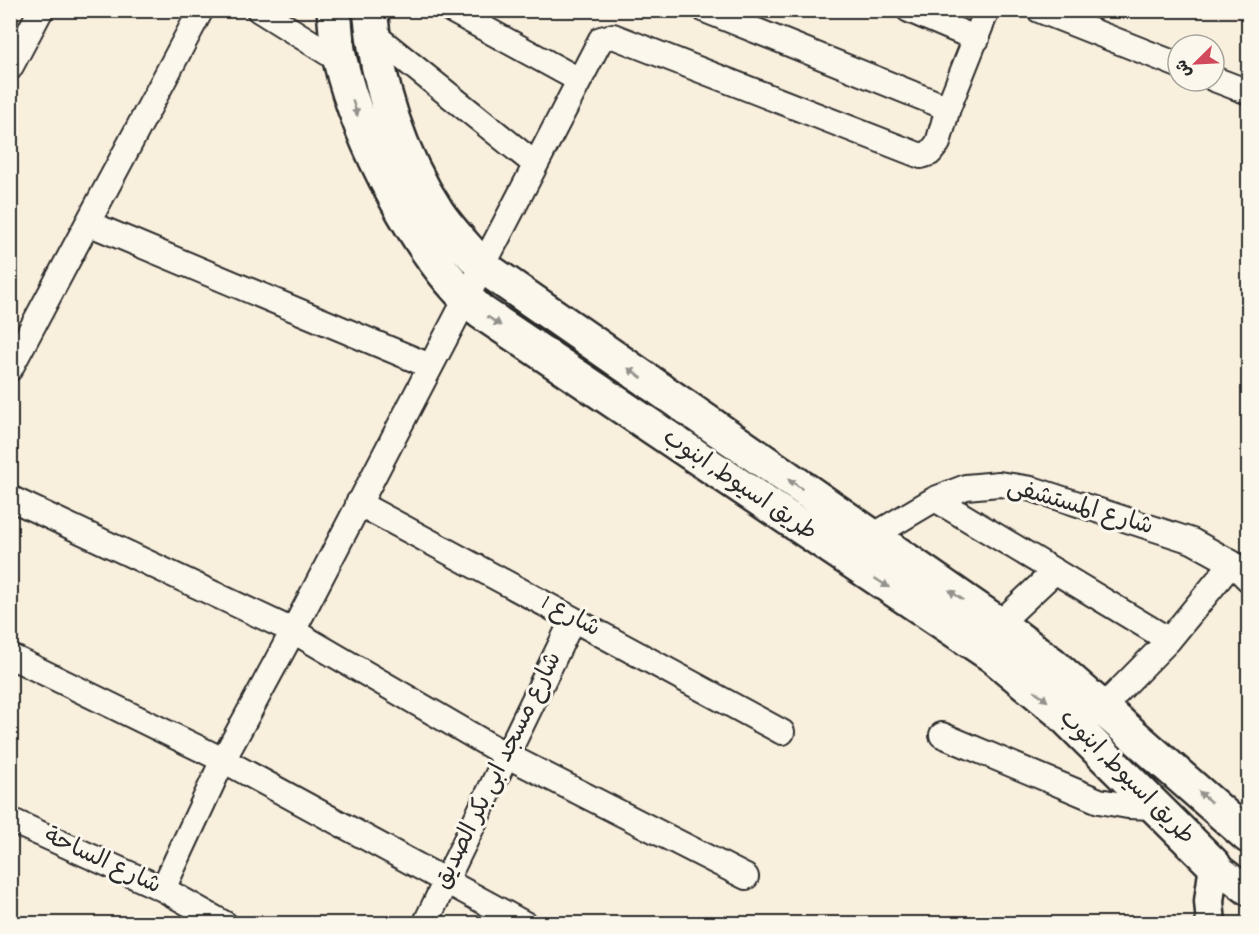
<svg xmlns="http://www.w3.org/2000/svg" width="1259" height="934" viewBox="0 0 1259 934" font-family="Dekko,'Playpen Sans Arabic',sans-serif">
	<rect width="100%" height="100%" fill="#f9efdd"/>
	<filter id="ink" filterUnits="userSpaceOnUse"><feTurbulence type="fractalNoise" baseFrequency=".0167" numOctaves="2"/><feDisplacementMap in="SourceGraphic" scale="12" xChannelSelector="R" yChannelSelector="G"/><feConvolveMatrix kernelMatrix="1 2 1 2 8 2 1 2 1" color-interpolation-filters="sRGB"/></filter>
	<g filter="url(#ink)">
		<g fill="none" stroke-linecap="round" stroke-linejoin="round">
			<defs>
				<path id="minor" d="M259,10l80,50
					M451,10l128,70
					M705,10l243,98
					M909,10l68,29
					M1039,10l139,55
					M372,33l163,131
					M10,68l31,-58
					M1214,79l34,13
					M88,223l342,143
					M10,369l191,-359
					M10,498l283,133 213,124 240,122
					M935,499l234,141
					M358,503l424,229
					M864,547l7,-10 64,-38 31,-12 33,-3 33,5 160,52 40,22 16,16
					M999,624l56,-53
					M10,656l213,104 302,164
					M1102,708l67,-68 63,-77
					M942,735l157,66 29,5 26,1
					M10,820l153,69 62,35
					M163,889l60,-129 70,-129 308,-592 12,-3 308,120 9,-3 8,-10 10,-35 39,-98
					M425,924l148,-305"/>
				<path id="tertiary" d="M1214,865l34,26
					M1211,924l-2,-23 5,-36"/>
				<path id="secondary" d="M334,10c2,17 2,34 6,50 19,80 79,199 141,252l512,344 66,55 155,154
					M370,10c7,73 28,142 68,203 13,19 30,36 44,53l517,358 53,40 196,172"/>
			</defs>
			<use href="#minor" stroke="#2b2b2b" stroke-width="28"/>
			<use href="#tertiary" stroke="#2b2b2b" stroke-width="33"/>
			<use href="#secondary" stroke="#2b2b2b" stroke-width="38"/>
			<use href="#minor" stroke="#fbf7ec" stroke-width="24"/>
			<use href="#tertiary" stroke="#fbf7ec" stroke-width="28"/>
			<use href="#secondary" stroke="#fbf7ec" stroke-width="33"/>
		</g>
		<defs><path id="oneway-solid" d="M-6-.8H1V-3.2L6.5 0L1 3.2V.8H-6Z" transform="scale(1.5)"/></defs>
		<g fill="#93918c">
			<use href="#oneway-solid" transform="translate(355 108) rotate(72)"/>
			<use href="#oneway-solid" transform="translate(494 321) rotate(34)"/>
			<use href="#oneway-solid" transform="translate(635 373) rotate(-145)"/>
			<use href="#oneway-solid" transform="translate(795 484) rotate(-145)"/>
			<use href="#oneway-solid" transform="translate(882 583) rotate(33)"/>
			<use href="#oneway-solid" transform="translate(956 595) rotate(-146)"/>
			<use href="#oneway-solid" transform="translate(1041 696) rotate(39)"/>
			<use href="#oneway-solid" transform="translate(1205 797) rotate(-139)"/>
		</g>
	</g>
	<g text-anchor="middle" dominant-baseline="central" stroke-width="6" stroke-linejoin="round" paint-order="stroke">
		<g font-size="24" fill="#2b2b2b" stroke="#fbf7ec">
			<text transform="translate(739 486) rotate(34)">طريق اسيوط, ابنوب</text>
			<text transform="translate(1080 508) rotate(16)">شارع المستشفى</text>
			<text transform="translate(570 617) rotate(28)">شارع 1</text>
			<text transform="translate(499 771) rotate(-64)">شارع مسجد ابى بكر الصديق</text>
			<text transform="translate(1126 778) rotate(45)">طريق اسيوط, ابنوب</text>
			<text transform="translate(102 862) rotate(25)">شارع الساحة</text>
		</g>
	</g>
	<rect width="1259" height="934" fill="none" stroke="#fbf7ec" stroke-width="36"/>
	<rect x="18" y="18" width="1223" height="898" fill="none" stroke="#2b2b2b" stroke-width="2" filter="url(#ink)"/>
	<g transform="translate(1196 63) rotate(246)"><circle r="28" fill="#fbf7ec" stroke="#a8a59f" stroke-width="1.5"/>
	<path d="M0-4.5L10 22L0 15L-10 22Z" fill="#d1495b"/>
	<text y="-9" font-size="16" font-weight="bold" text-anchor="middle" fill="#2b2b2b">ش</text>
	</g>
</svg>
